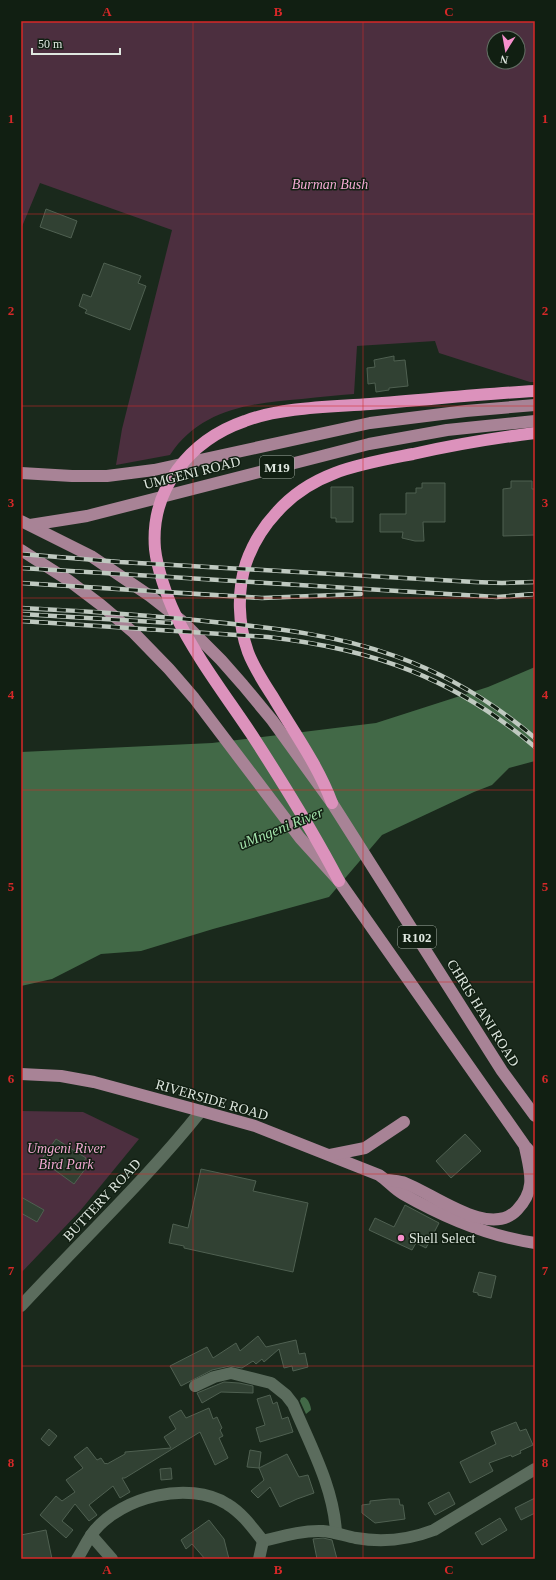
<svg xmlns="http://www.w3.org/2000/svg" width="556" height="1580" font-family="Georgia,serif">
<rect width="100%" height="100%" fill="#1a291c"/>
<g fill="#4c2f3f" fill-rule="evenodd">
<path d="M21,21H535V382H530L439,353L435,341L357,346L354,394C337,395 320,397 302,399C252,403 200,409 170,455L116,465L122,429L172,230L40,183L21,229ZM494,38H518V62H494Z"/>
<polygon points="21,1111 83,1112 139,1139 80,1211 21,1273"/>
</g>
<g fill="#426947">
<polygon points="535,667 535,761 509,768 492,785 474,792 382,835 329,897 213,929 141,951 101,954 52,979 21,986 21,752 212,743 376,723 488,687"/>
<path d="M304,1397C308,1398 311,1406 311,1410L306,1414L300,1401L301,1398Z"/>
</g>
<g fill="#314133" stroke="#4f6051">
<polygon points="46,209 77,221 71,238 40,227"/>
<polygon points="104,263 141,276 138,283 146,286 130,330 85,313 87,310 79,306 83,294 91,297"/>
<polygon points="394,356 394,361 405,360 408,386 389,388 389,390 376,392 375,383 368,384 367,368 375,367 374,360"/>
<polygon points="511,481 532,481 532,489 535,489 535,535 503,536 503,489 511,488"/>
<polygon points="422,483 445,483 445,522 423,522 424,541 415,541 402,538 403,532 380,532 380,514 406,514 406,493 416,493 416,488 422,488"/>
<polygon points="331,487 353,487 353,522 336,522 336,518 331,518"/>
<polygon points="465,1134 481,1151 451,1178 436,1161"/>
<polygon points="56,1139 86,1158 84,1161 88,1165 74,1184 41,1160"/>
<polygon points="201,1169 256,1181 253,1191 308,1203 293,1272 184,1248 184,1246 169,1243 173,1224 188,1228"/>
<polygon points="21,1197 44,1210 37,1222 21,1213"/>
<polygon points="405,1205 439,1223 426,1248 416,1243 412,1250 369,1230 375,1218 394,1227"/>
<polygon points="479,1272 496,1276 491,1298 478,1295 478,1293 473,1292"/>
<polygon points="258,1336 266,1347 296,1340 299,1354 305,1353 308,1367 293,1371 292,1366 284,1368 279,1349 264,1362 262,1359 256,1364 253,1361 242,1368 230,1366 212,1370 181,1386 170,1366 207,1347 213,1358 236,1343 240,1351"/>
<polygon points="224,1382 239,1383 253,1386 253,1393 221,1392 202,1403 197,1393"/>
<polygon points="270,1395 273,1404 277,1402 282,1419 288,1417 293,1432 260,1442 256,1428 265,1425 257,1399"/>
<polygon points="209,1408 213,1419 217,1417 222,1428 220,1430 223,1436 219,1438 228,1458 215,1465 200,1432 125,1478 122,1478 130,1492 120,1498 113,1486 89,1505 97,1515 89,1521 75,1504 62,1521 73,1530 66,1538 40,1515 56,1496 62,1501 75,1492 66,1480 83,1468 74,1457 87,1447 97,1460 101,1458 105,1464 106,1463 107,1464 125,1454 125,1452 171,1448 164,1437 176,1429 169,1417 181,1410 186,1418"/>
<polygon points="516,1422 520,1431 526,1429 533,1445 520,1451 521,1453 512,1457 511,1455 489,1463 493,1471 470,1483 460,1462 496,1444 491,1432"/>
<polygon points="49,1429 57,1436 49,1446 41,1439"/>
<polygon points="250,1450 261,1452 259,1468 287,1454 299,1477 308,1475 314,1493 297,1499 280,1507 270,1487 258,1498 251,1491 264,1480 259,1468 247,1467"/>
<polygon points="171,1468 172,1479 161,1480 160,1469"/>
<polygon points="449,1492 455,1504 435,1515 428,1503"/>
<polygon points="535,1498 535,1513 521,1520 515,1508"/>
<polygon points="389,1499 399,1499 400,1505 403,1505 405,1519 375,1523 362,1513 362,1505 370,1504 370,1501"/>
<polygon points="500,1518 507,1530 482,1545 475,1533"/>
<polygon points="209,1520 224,1539 229,1559 205,1559 192,1544 186,1549 181,1540"/>
<polygon points="46,1530 52,1559 21,1559 21,1535"/>
<polygon points="323,1538 332,1540 337,1559 317,1559 313,1539"/>
</g>
<g fill="none" stroke-linecap="round" stroke-linejoin="round">
<g stroke="#5b6c5d" stroke-width="12">
<path d="M21,1306C81,1241 146,1180 201,1111"/>
<path d="M195,1386L214,1377L231,1373L271,1383L286,1395L293,1404C310,1445 334,1488 336,1533"/>
<polyline points="91,1535 112,1559"/>
<path d="M263,1541C283,1536 303,1530 323,1531C335,1532 345,1536 356,1538C384,1543 408,1540 434,1530L535,1469"/>
<path d="M77,1559C83,1550 88,1538 95,1530C122,1497 189,1480 227,1504C242,1513 252,1527 263,1541"/>
<polyline points="259,1559 263,1541"/>
</g>
<g stroke="#a88396" stroke-width="12">
<polyline points="21,473 72,476 107,476 154,470 370,423 466,411 535,405"/>
<polyline points="21,521 91,556 150,596 182,621 221,660 243,685 272,720 332,803 502,1071 535,1116"/>
<polyline points="30,525 87,516 369,444 447,430 535,421"/>
<polyline points="21,550 68,580 101,605 134,633 169,669 194,698 300,838 339,881 525,1146 535,1157"/>
<path d="M21,1074L61,1076L94,1082L201,1111L255,1126L379,1175C388,1181 394,1189 403,1194C445,1218 487,1236 535,1243"/>
<polyline points="330,1155 365,1148 404,1122"/>
<path d="M388,1180C394,1181 400,1181 405,1183C434,1194 490,1239 517,1210C537,1189 530,1172 525,1147"/>
</g>
<g stroke="#dc92bc" stroke-width="12">
<path d="M332,803C318,765 293,731 273,697C264,683 254,668 248,652C238,624 237,591 246,563C253,543 262,528 277,512C313,471 362,464 413,454C453,445 494,438 535,433"/>
<path d="M339,881C313,831 283,783 252,735C226,696 196,657 175,614C167,597 157,568 155,549C150,489 190,440 245,421C282,407 331,407 370,404C425,400 480,394 535,391"/>
</g>
<g stroke="#bfc9c0" stroke-width="4.5">
<g id="rail">
<polyline points="21,554 120,562 475,582 502,583 535,582"/>
<polyline points="21,568 497,597 535,594"/>
<polyline points="21,583 262,598 361,594"/>
<path d="M21,608C85,611 150,615 214,622C275,628 337,635 395,656C446,674 494,703 535,738"/>
<polyline points="21,614 171,623"/>
<path d="M21,621L268,637C373,649 454,678 535,747"/>
</g>
</g>
<use href="#rail" stroke="#111f12" stroke-width="3" stroke-dasharray="9" stroke-linecap="butt"/>
</g>
<path fill="none" stroke="#d62828" stroke-width="1" stroke-opacity="0.55" d="M193,21V1559M363,21V1559M21,214H535M21,406H535M21,598H535M21,790H535M21,982H535M21,1174H535M21,1366H535"/>
<circle fill="#f790cd" stroke="#111f12" stroke-width="1.5" cx="401" cy="1238" r="4"/>
<g text-anchor="middle" dominant-baseline="central" stroke-width="3" stroke-linejoin="round" paint-order="stroke">
<g fill="#111f12" stroke="#a1aca2" stroke-width="1">
<rect x="260" y="456" width="34" height="22" rx="3"/>
<rect x="398" y="926" width="38" height="22" rx="3"/>
</g>
<g font-size="13" font-weight="bold" fill="#dfe8e0">
<text x="277" y="467">M19</text>
<text x="417" y="937">R102</text>
</g>
<g font-size="14" font-style="italic" fill="#f3a9d3" stroke="#111f12">
<text x="330" y="184">Burman Bush</text>
<text x="66" y="1148">Umgeni River<tspan x="66" dy="16">Bird Park</tspan></text>
</g>
<g font-size="14" fill="#dfe8e0" stroke="#111f12">
<text transform="translate(192 473) rotate(-14)">UMGENI ROAD</text>
<text transform="translate(483 1013) rotate(58)">CHRIS HANI ROAD</text>
<text transform="translate(212 1100) rotate(16)">RIVERSIDE ROAD</text>
<text transform="translate(102 1200) rotate(-47)">BUTTERY ROAD</text>
</g>
<g font-size="14" fill="#dfe8e0" stroke="#111f12" text-anchor="start">
<text x="409" y="1238">Shell Select</text>
</g>
<g font-size="15" font-style="italic" fill="#a2e2aa" stroke="#111f12">
<text transform="translate(281 828) rotate(-22)">uMngeni River</text>
</g>
</g>
<rect width="556" height="1580" fill="none" stroke="#111f12" stroke-width="44"/>
<g transform="translate(506 50) rotate(191)"><circle r="19" fill="#111f12" stroke="#636f64"/>
<path d="M0-3L7 15L0 10L-7 15Z" fill="#f790cd"/>
<text y="-6" font-size="11" font-weight="bold" text-anchor="middle" fill="#dfe8e0">N</text>
</g>
<path d="M32 48v6h88v-6" fill="none" stroke="#dfe8e0" stroke-width="2"/>
<text x="38" y="48" font-size="12" fill="#dfe8e0" stroke="#111f12" stroke-width="3" paint-order="stroke">50 m</text>
<rect x="22" y="22" width="512" height="1536" fill="none" stroke="#d62828" stroke-width="1.5"/>
<g font-size="13" text-anchor="middle" font-weight="bold" fill="#d62828">
<text x="107" y="16">A</text>
<text x="278" y="16">B</text>
<text x="449" y="16">C</text>
<text x="11" y="123">1</text>
<text x="545" y="123">1</text>
<text x="11" y="315">2</text>
<text x="545" y="315">2</text>
<text x="11" y="507">3</text>
<text x="545" y="507">3</text>
<text x="11" y="699">4</text>
<text x="545" y="699">4</text>
<text x="11" y="891">5</text>
<text x="545" y="891">5</text>
<text x="11" y="1083">6</text>
<text x="545" y="1083">6</text>
<text x="11" y="1275">7</text>
<text x="545" y="1275">7</text>
<text x="11" y="1467">8</text>
<text x="545" y="1467">8</text>
<text x="107" y="1574">A</text>
<text x="278" y="1574">B</text>
<text x="449" y="1574">C</text>
</g>
</svg>
